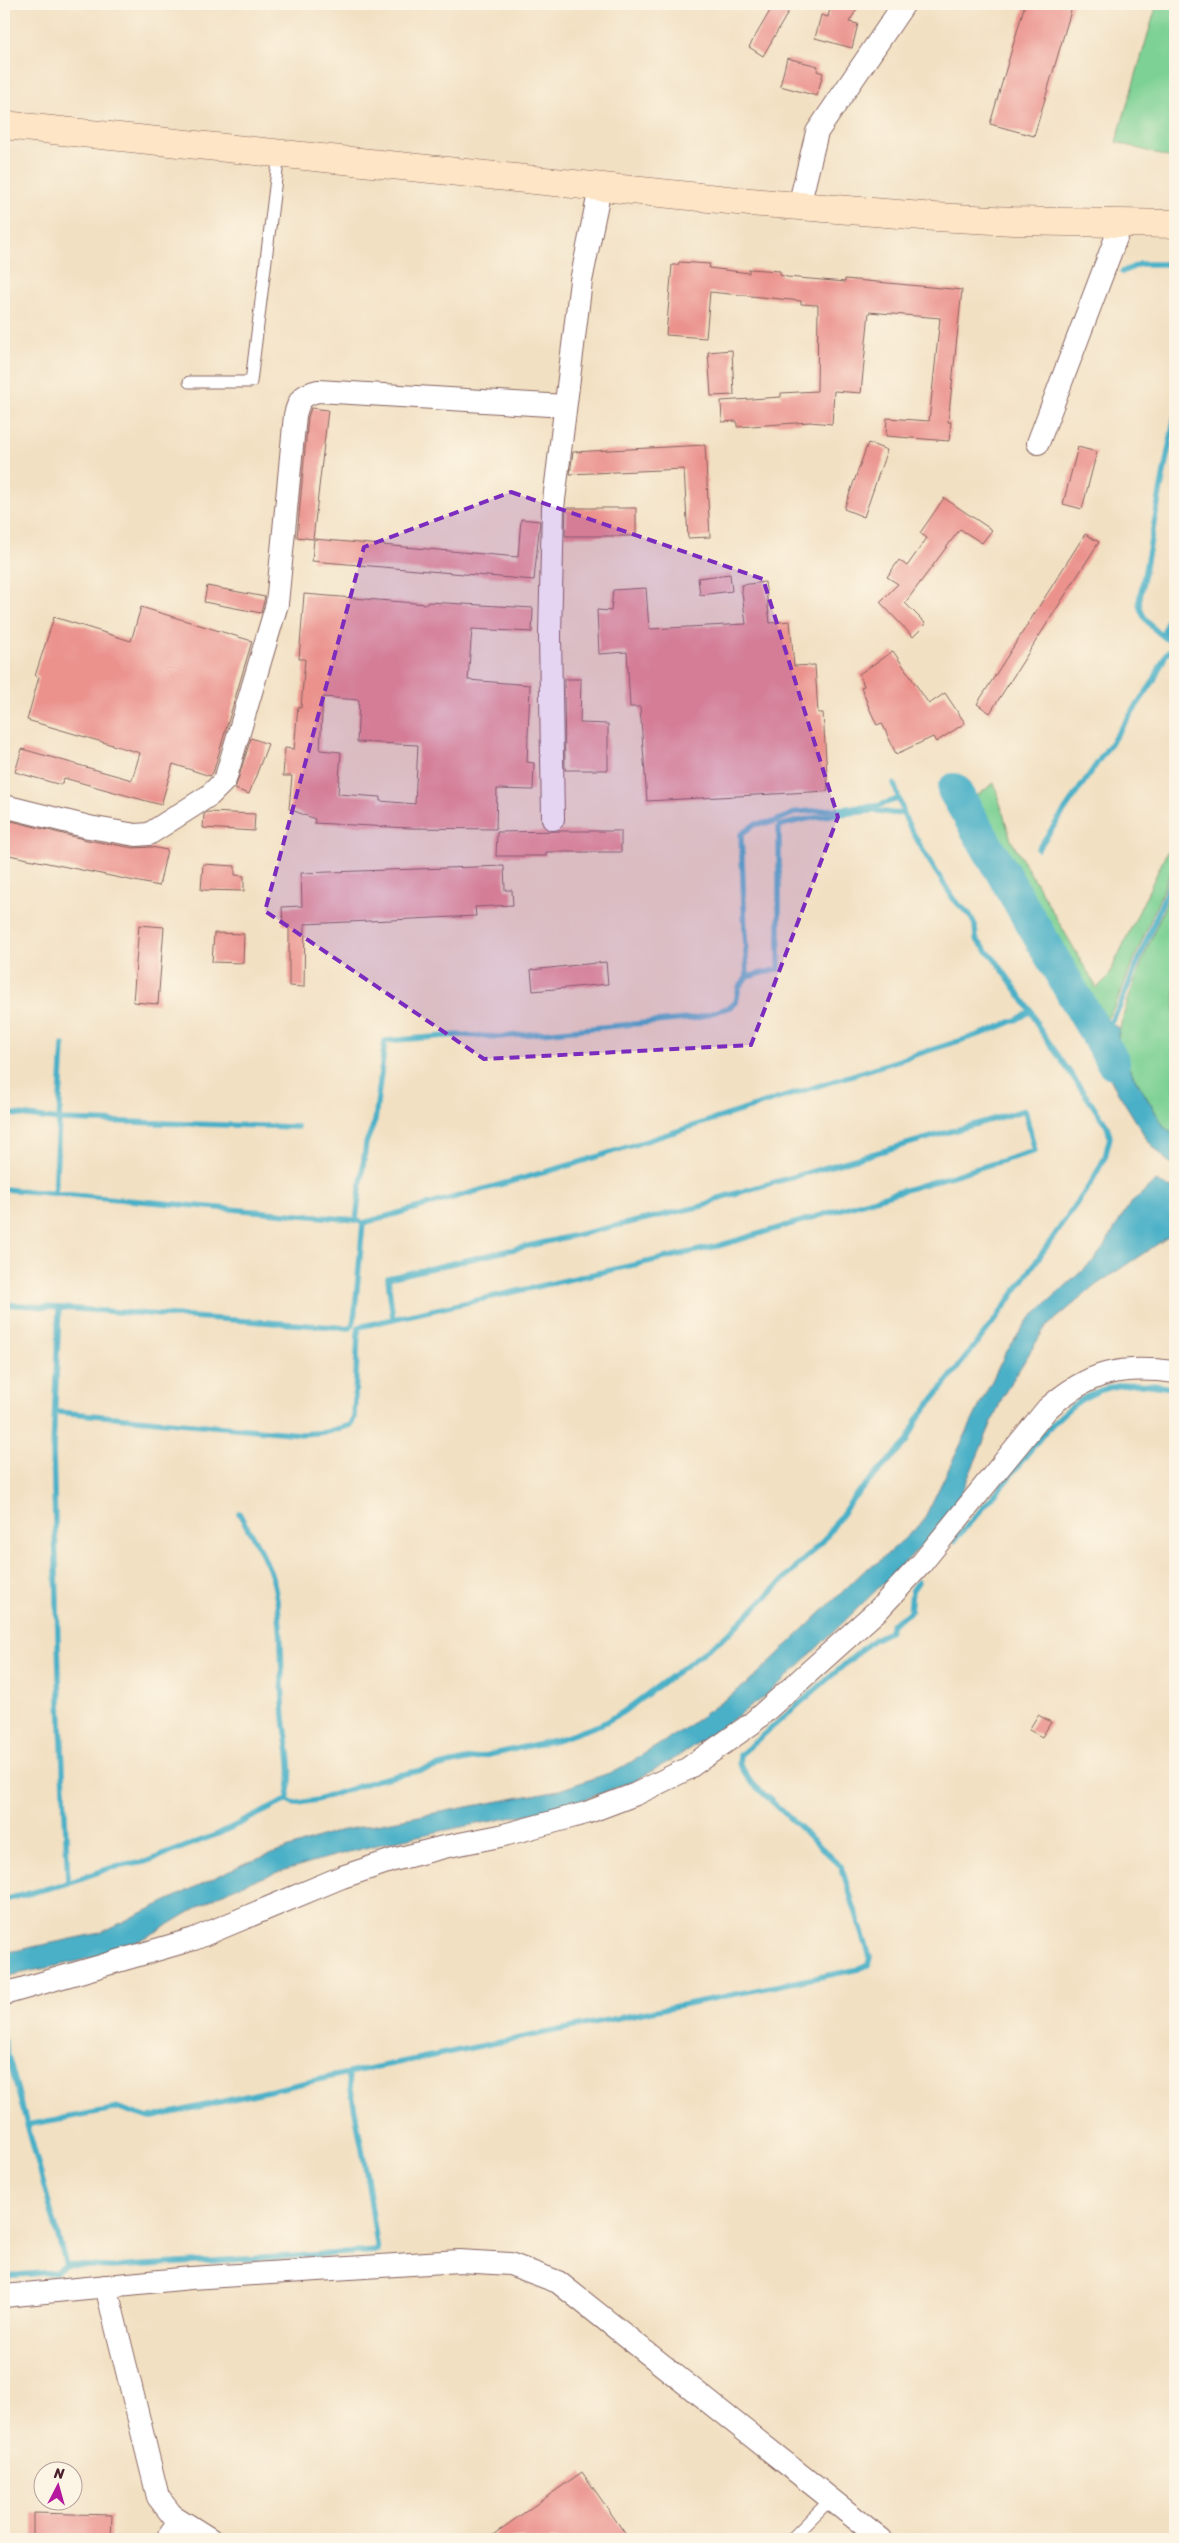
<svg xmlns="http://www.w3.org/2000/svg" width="1179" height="2543" font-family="Sriracha,sans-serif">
<rect width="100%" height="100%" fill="#fcf5e5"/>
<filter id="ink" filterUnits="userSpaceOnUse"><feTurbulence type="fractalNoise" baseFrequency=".02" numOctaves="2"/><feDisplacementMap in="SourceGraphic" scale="10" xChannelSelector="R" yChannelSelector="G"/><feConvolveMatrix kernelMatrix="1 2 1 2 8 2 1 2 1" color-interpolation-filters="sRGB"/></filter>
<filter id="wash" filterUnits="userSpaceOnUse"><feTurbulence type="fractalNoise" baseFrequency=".0096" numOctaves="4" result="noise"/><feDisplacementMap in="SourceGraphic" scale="20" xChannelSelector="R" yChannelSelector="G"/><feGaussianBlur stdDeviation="1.12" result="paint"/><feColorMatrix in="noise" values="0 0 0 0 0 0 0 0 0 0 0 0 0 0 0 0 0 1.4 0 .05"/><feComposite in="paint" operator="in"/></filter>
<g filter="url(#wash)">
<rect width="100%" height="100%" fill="#f2e0c2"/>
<g fill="#7dd194" stroke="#647860">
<polygon points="1157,4 1175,4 1175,159 1116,142"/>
<polygon points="994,783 1011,840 1097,988 1108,977 1175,835 1175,861 1115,1006 1106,1020 1099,1022 1088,1013 967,803"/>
<path d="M1175,882V1134L1165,1128L1118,1050C1112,1026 1163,911 1175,882Z"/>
</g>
<g fill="#48b0c7" stroke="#496879">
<polygon points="1094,1019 1099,1022 1106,1020 1120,1029 1116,1041 1118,1050 1165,1128 1175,1134 1175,1169 1148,1141 1113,1084 1088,1034 1086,1025"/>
<path d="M1156,1181L1171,1188L1175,1184V1229L1171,1235L1096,1285L1045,1328L1004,1394L959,1499L934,1534L788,1676L759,1701L680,1755L636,1780L563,1808C454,1828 351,1846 246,1883C206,1898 172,1926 132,1944C93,1961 46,1967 4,1977V1953L100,1933L243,1864L338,1831L559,1790L618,1770L681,1731L749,1682L866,1569L876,1564L922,1523L1005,1354L1028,1320L1094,1260L1103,1248L1129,1205Z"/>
</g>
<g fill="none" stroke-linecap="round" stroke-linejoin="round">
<g stroke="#48b0c7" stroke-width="5.5">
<polyline points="1122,272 1140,264 1175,264"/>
<path d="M1175,415L1139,602C1141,622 1160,634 1175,645"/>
<polyline points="1170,638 1164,631 1175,597"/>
<polyline points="1038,849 1153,682 1166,654 1175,647"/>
<polyline points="747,977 741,834 755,824 773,822 797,812 877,806 898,799"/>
<polyline points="1107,1028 1119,1008 1175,871"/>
<polyline points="4,1113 59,1120 297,1127"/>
<polyline points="4,1189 356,1220 363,1223 577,1163 987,1032 1018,1019 1031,1011"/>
<polyline points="55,1194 63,1045"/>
<path d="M356,1220L366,1143L375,1121L385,1041L459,1035L499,1037L697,1018L730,1007L736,1002L739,987L747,977L779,969V826C812,816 838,814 872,811C883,810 892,815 903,813"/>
<polyline points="4,1304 350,1328 353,1324 355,1311 363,1223"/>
<polyline points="59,1308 53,1449 59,1677 68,1883"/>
<polyline points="58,1412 302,1434 326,1432 351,1425 354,1417 358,1333 359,1327 393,1319 718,1246 1035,1151 1025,1110 716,1199 707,1205 388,1278 393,1319"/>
<path d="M954,1541C973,1519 993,1497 1011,1475C1058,1414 1089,1369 1175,1389"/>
<polyline points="287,1800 293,1804 317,1800 377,1780 560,1739 602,1724 623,1712 727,1635 824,1540 854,1497 907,1442 917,1420 998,1316 1091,1183 1105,1157 1110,1137 1107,1126 1039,1028 1031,1011 997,962 976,939 975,925 970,915 954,900 925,854 906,820 894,784"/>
<path d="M4,1900L68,1883L110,1868L145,1862L218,1834L287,1800C295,1770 287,1746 284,1717C280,1673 284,1627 274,1584C268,1559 251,1535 239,1513"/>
<polyline points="4,2041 66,2265"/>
<polyline points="348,2073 859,1969 868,1965 870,1957 841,1866 750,1781 739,1763 740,1755 873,1640 889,1632 892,1624 910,1612 912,1591 918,1582"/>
<polyline points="4,2276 56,2272 66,2265 112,2267 378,2251 366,2171 348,2073 149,2118 119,2108 26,2125"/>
</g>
<polyline stroke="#48b0c7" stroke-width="34" points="954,790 1113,1062"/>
</g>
<g id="blocks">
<g fill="#eb928d" fill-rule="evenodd">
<polygon points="774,4 793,4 763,56 749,47"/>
<polygon points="831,4 860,4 849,22 858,24 852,48 815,38 821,15 828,17"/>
<polygon points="1025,4 1073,4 1034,136 990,124"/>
<polygon points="787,58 818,66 817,71 823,73 817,96 780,86"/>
<polygon points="679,262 710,264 709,268 749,273 749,269 780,271 780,275 787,277 845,282 845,279 962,290 948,422 951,422 949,441 886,436 887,418 929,421 940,318 869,312 861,393 834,391 832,424 810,422 737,427 737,421 722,422 721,401 781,397 781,393 817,391 818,305 801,304 801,301 710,292 706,338 666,335 672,265 678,265"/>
<polygon points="732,350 734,395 711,396 708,352"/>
<polygon points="311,408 328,410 313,539 297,537 308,417"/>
<polygon points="868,443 887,450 864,517 844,509"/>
<polygon points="705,445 710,537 688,538 684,469 570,474 573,452"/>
<polygon points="1078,447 1097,452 1082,509 1063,504"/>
<polygon points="944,498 992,530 982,543 960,529 905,603 926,624 913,637 880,602 898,584 887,577 899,560 907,566 927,538 920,533"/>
<polygon points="566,508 636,508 636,536 565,536"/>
<polygon points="521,519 540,521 534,580 312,561 314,539 518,557"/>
<polygon points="1085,534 1099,542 990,713 977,704"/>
<polygon points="730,574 732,591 700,595 698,578"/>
<polygon points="765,582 770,623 790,621 794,666 815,665 818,713 823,713 828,791 647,801 640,707 630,707 627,652 599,654 597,610 611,611 613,590 646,588 649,629 746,624 741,585"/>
<polygon points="207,586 265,597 261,613 204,602"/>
<path d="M304,594L427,604L428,602L533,608L532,632L472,629L468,680L530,685L527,762L534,763L533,790L497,789L496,829L409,828L314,823L315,819L289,809L292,776H283L285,748L294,749L298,707L301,708L305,659H299ZM323,697L359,700L357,742L418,745L415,804L380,801V797L338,794L341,752L320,750Z"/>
<polygon points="141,607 252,641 213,773 210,776 173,764 161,805 64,778 61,785 15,772 22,749 132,780 140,753 27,720 39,677 35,676 54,617 131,641"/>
<polygon points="893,651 929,704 945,693 965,723 936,742 933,737 896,754 882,723 877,725 870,710 861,687 864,686 859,674"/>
<polygon points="564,679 581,679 580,723 608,724 608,770 565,770"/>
<polygon points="251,738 268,744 249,794 235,789"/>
<polygon points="208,812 255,814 254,831 203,828 204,814"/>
<polygon points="4,819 87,840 134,848 151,847 167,850 159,886 4,854"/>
<polygon points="563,831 621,831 621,852 546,852 546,856 496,856 497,832"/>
<polygon points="203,864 235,866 235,875 244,876 244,891 201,890"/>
<polygon points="504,866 505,890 512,890 513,905 475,907 476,916 305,924 304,987 289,986 289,925 283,925 282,907 302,906 301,873"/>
<polygon points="139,925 164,927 158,1004 133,1002"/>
<polygon points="214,933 244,934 243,963 212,962"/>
<polygon points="606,962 608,984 533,991 531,970"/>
<polygon points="1038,1715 1051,1722 1042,1737 1029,1730"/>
<polygon points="582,2472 629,2539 487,2539"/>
<polygon points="33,2513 112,2515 111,2539 48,2537 48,2539 33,2539"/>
</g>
</g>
</g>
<g filter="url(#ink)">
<use href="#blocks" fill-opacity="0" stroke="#856360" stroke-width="1"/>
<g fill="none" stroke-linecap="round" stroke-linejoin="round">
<g stroke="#856360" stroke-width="13">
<g id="service">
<polyline points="189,382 251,382 279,154"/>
<polyline points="791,2539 831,2499"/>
</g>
</g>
<g stroke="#856360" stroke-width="24">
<g id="minor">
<polyline points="799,206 817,132 904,4"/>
<polyline points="1038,443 1122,222"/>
<path d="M4,806L89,827L136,835L149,834L210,795L225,780L277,604L295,415C299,399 302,395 318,391L565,406"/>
<polyline points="553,819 550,635 553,508 581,281 600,188"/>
<path d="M4,1994L194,1939L342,1877L393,1860L444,1847L500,1836L586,1813L636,1794L687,1769L751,1724L879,1609L921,1564L1047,1409C1089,1371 1121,1365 1175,1372"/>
<polyline points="106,2286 158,2497 172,2515 210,2539"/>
<polyline points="4,2296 191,2278 459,2261 510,2264 558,2282 881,2539"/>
<polyline points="167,2539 180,2521"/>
</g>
</g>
<g stroke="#856360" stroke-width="29">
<polyline id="secondary" points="4,125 738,201 935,217 1013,221 1175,224"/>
</g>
<use href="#service" stroke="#fff" stroke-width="11"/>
<use href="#minor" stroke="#fff" stroke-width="22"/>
<use href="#secondary" stroke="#fde5c5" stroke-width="28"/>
</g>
</g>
<path fill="#7b2cbf" fill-opacity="0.2" stroke="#7b2cbf" stroke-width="4" stroke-dasharray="10 6" stroke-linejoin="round" d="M511,492L763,579L838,817L751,1045L484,1059L265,911L364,547Z"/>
<rect width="1179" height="2543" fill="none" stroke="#fcf5e5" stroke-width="20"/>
<g transform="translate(58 2486) rotate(6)"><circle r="24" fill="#fcf5e5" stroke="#b59f9b"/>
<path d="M0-4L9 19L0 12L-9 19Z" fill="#b5179e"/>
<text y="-8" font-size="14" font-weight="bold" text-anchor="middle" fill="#4a1f2b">N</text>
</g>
</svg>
